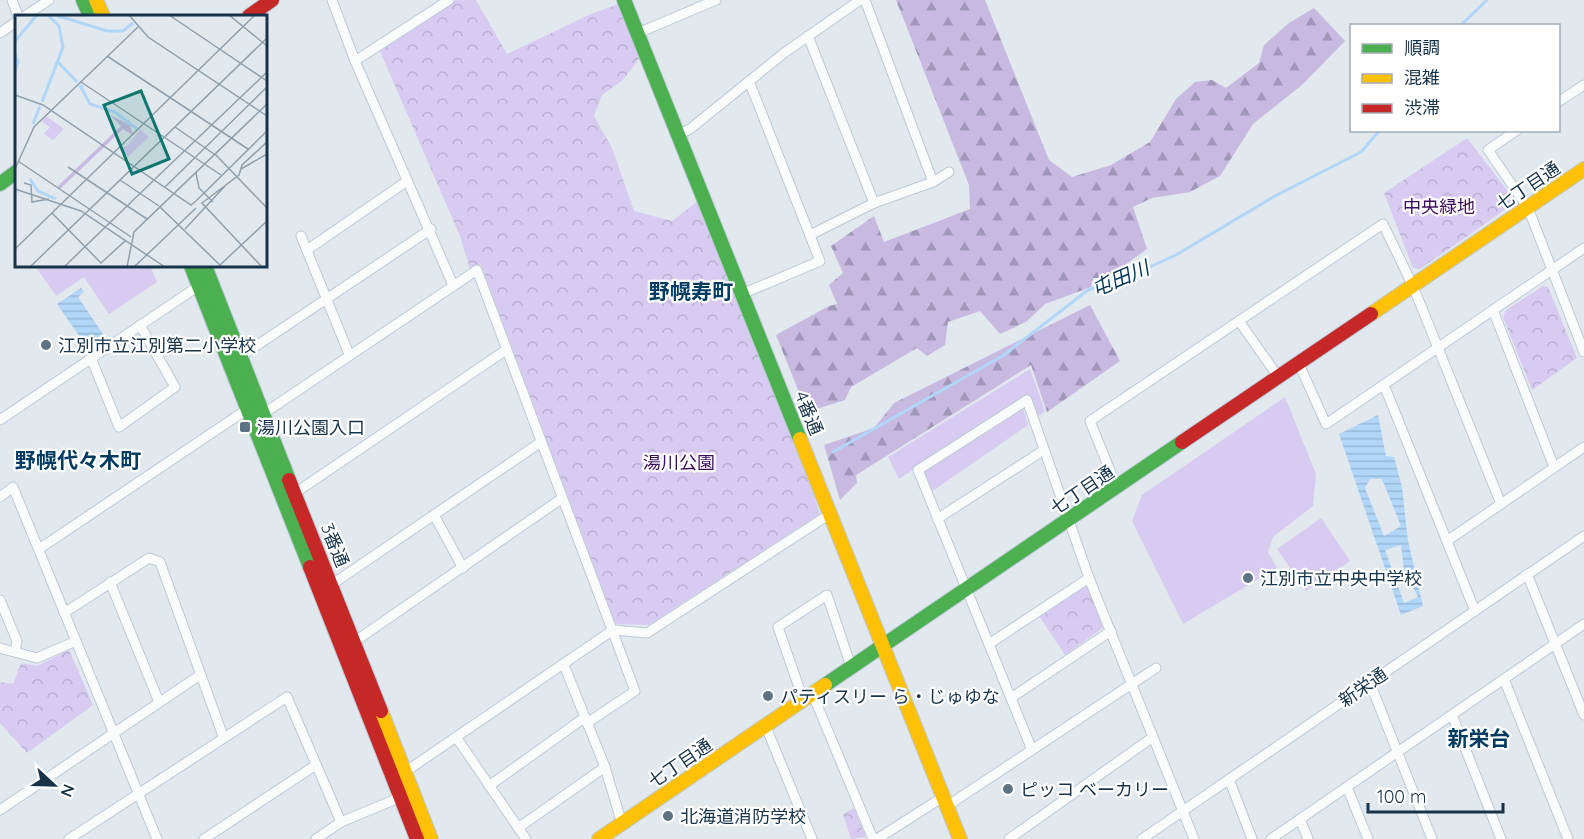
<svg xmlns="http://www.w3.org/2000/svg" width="1584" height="839" font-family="Quicksand,'Noto Sans JP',sans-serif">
<defs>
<pattern id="forest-firs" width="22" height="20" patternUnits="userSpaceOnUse" patternTransform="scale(1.5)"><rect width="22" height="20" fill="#c8b9e1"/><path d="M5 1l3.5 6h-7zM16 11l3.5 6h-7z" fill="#a197b8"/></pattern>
<pattern id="park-crowns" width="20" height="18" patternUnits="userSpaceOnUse" patternTransform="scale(1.5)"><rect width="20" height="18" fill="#d8cbf1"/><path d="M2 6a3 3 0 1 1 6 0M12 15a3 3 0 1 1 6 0" fill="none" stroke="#b9afd0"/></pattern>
<pattern id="water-rules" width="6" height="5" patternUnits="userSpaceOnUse" patternTransform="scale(1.5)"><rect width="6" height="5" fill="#b1d6f8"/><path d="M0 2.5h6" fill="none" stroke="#98b8d6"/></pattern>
</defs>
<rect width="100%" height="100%" fill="#e1e8ee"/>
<g fill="#d8cbf1">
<polygon points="35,266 150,266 157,282 109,314 84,277 56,296"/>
<polygon points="1030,369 1045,411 1036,418 1026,396 899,479 888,457"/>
<polygon points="1285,397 1316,474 1313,506 1273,537 1268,552 1277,568 1183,624 1132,521 1142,495"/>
<polygon points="1023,408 1028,425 931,492 923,471"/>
<polygon points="1321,518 1350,561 1306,591 1277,549"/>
</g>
<g fill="url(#forest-firs)">
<polygon points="896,0 985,0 1049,160 1072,177 1111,165 1150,142 1176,99 1195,82 1212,80 1226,88 1259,63 1264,45 1289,23 1314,8 1345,41 1303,84 1253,124 1220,176 1190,192 1152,198 1133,207 1147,249 1107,278 1093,278 1091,287 1045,304 1026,322 1000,334 980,311 948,322 945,345 927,356 917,348 851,387 845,400 807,412 776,335 829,306 837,304 829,285 843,273 831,246 874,216 884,242 970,209 969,185"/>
<polygon points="1090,305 1120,361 1047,412 1031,365 856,475 857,483 840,500 824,445 874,428 894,403"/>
</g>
<g fill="url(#park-crowns)">
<polygon points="456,0 476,0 507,54 591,14 624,2 643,53 623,80 602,95 594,116 612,148 634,211 672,221 698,201 788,418 820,514 649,625 613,624 481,265 470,269 460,236 380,51"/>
<polygon points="1467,138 1516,202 1420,269 1413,268 1384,193"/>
<polygon points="1543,286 1548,287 1577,358 1532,390 1503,317 1506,310"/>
<polygon points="1084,586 1088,588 1103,628 1065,655 1039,616"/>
<polygon points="69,650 93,705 27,753 0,723 0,682 13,684 21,663 37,666"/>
<polygon points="854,808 866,837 851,839 843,814"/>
</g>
<g fill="url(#water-rules)" fill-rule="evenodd">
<polygon points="81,288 84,292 78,297 103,334 86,346 57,304"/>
<path d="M1378,415L1386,456L1394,457L1402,487L1408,541L1423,606L1401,615L1339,434ZM1370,479H1382L1401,526L1384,536L1365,488ZM1401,545L1404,570L1418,597L1404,603L1385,550Z"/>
</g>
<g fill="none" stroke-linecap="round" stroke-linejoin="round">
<g stroke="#b1d6f8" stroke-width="3">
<polyline points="1460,26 1487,0"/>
<polyline points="833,452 1004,355 1088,290 1132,275 1176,255 1275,196 1361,152 1380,130"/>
</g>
<g stroke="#bbc9d6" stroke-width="11">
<g id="street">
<polyline points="12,0 18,16"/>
<polyline points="332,0 355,61 453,285"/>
<polyline points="865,0 933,182"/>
<polyline points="25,16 49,0"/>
<polyline points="0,33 16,22"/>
<polyline points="638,33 716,0"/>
<polyline points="808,36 874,203"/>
<polyline points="355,61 449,0"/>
<polyline points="1558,102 1584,85"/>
<polyline points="1517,130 1488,150 1528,208 1584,352"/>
<polyline points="678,135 690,129 784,53 860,0"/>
<polyline points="810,235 874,203 933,182 949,172"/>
<polyline points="301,236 349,354"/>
<polyline points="307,250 407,181"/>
<polyline points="742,294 820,261 749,81"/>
<polyline points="1493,310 1554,467"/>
<polyline points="1239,321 1279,378"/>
<polyline points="91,358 119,427 175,387 140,325"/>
<polyline points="238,358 431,229"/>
<polyline points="1299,364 1326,424 1584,248"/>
<polyline points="1384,385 1475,611"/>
<polyline points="260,416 477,270 635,691 587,723"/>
<polyline points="0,420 203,283"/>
<polyline points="1117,488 1090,421 1383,224 1413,286 1501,504"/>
<polyline points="295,493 506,350"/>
<polyline points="0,497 13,487 157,839"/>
<polyline points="434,515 463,568"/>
<polyline points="937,519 1044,450"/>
<polyline points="1447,541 1584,447"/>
<polyline points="39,549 252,406"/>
<polyline points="1527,574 1584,715"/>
<polyline points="110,582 159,702"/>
<polyline points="331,585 541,442"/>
<polyline points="0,600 17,641 15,652"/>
<polyline points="64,613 149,558 160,562 223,736"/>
<polyline points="351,644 561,499"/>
<polyline points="989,644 1089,578"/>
<polyline points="0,648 37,658 76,641"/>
<polyline points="564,665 605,767 622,824"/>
<polyline points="1504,679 1568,839"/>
<polyline points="1370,683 1432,839"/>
<polyline points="813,695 873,839"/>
<polyline points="1011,698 1111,631"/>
<polyline points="804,702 778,627 827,595 852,669"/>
<polyline points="1452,715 1501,839"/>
<polyline points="766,727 812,839"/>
<polyline points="456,737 526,839"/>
<polyline points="1032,750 918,470 1027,400 1089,578 1194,839"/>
<polyline points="402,774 613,630 647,633 830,514"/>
<polyline points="1229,779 1252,839"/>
<polyline points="489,786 584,718"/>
<polyline points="1347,787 1368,839"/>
<polyline points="947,806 1156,668"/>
<polyline points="0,810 200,675"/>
<polyline points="1300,819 1308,839"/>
<polyline points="518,828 605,767"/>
<polyline points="69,839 287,697 341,822"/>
<polyline points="204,839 316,765"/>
<polyline points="316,839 341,822 401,797"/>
<polyline points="877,839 943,797"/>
<polyline points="1009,839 1153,737"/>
<polyline points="1142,839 1584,536"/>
<polyline points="1271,839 1584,624"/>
</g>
</g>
<g stroke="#bbc9d6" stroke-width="16">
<g id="fast">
<polyline points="83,0 90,16"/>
<polyline points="624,0 800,439"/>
<polyline points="0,184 16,172"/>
<polyline points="191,266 310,567"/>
<polyline points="205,266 289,480"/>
<polyline points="825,685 1182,442"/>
</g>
</g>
<g stroke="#bbc9d6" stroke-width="16">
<g id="slow">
<polyline points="96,0 103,16"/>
<polyline points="1371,314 1584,169"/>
<polyline points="800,439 960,839"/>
<polyline points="381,711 431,839"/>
<polyline points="599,839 825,685"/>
</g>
</g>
<g stroke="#bbc9d6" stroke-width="16">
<g id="jam">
<polyline points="249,16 272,0"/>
<polyline points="1182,442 1371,314"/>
<polyline points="289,480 381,711"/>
<polyline points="310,567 417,839"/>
</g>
</g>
<use href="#street" stroke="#fafcfc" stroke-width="9"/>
<use href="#fast" stroke="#4caf50" stroke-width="14"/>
<use href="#slow" stroke="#ffc107" stroke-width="14"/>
<use href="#jam" stroke="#c62828" stroke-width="14"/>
</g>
<g fill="#5d7283" stroke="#fff" stroke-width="2">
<circle cx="46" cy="345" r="6"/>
<rect x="239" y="421" width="12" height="12" rx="3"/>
<circle cx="1248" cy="578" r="6"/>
<circle cx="768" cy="696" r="6"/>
<circle cx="1008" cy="789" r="6"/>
<circle cx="668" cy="816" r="6"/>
</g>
<g text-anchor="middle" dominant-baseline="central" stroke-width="4.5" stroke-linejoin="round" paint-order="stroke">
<g font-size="18" fill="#16334a" stroke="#fff">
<text transform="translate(1528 186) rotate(-34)">七丁目通</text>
<text transform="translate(809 413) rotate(68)">4番通</text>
<text transform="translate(1082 490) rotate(-34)">七丁目通</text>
<text transform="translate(335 545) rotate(68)">3番通</text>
<text transform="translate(1363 687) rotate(-35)">新栄通</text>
<text transform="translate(680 763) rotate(-34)">七丁目通</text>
</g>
<g font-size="18" fill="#3d0e5f" stroke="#fff">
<text x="1439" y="206">中央緑地</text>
<text x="679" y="462">湯川公園</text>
</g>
<g font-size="18" fill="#16334a" stroke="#fff" text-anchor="start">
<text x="58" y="345">江別市立江別第二小学校</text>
<text x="257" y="427">湯川公園入口</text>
<text x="1260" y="578">江別市立中央中学校</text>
<text x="780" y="696">パティスリー ら・じゅゆな</text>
<text x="1020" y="789">ピッコ ベーカリー</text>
<text x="680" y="816">北海道消防学校</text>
</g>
<g font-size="20" font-style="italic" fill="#05385b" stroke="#fff">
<text transform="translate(1120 278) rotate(-23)">屯田川</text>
</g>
<g font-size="21" font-weight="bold" fill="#003b61" stroke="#fff">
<text x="691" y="291">野幌寿町</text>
<text x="78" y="460">野幌代々木町</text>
<text x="1479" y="738">新栄台</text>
</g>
</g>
<g transform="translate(15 15)">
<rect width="252" height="252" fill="#e1e8ee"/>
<path d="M31,101L49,114L38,125L29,119L35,112L26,106Z" fill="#d8cbf1"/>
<path d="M95,100L113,109V104L122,116L115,110L118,120L108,114L45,174L42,172L106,111Z" fill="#c8b9e1"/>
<path d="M125,114L134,122L113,142L106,132L112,131Z" fill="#d8cbf1"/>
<path fill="none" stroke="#b1d6f8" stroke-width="3" d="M40,0L92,16H108L118,8M0,26L22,0M0,39L3,47L0,56M43,47L62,67M65,70L75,89L100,97L122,114M27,87L48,32L44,11L33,0M18,109L25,91M15,164L23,176L41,184"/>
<path fill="none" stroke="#90a0ac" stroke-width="1.5" d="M114,0L133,22L252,101M154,0L252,66M214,0L252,31M92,41L233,134M66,67L206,160M0,80L28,90L176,190L181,186M160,112L199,139M200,139L252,193M3,146L116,222M53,152L132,204M0,154L19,112L123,12M226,154L252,139M181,158L184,173L198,187M105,165L144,191M139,165L252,57M9,168L16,170L17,187L34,184M150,172L252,72M0,174L66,196L150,252M181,186L252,116M145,192L207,252M37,198L86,248L110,226M170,214L210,171M0,234L240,0M205,250L252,206M15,252L252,23M49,252L139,165M112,252L119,217L252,89M119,252L181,193M247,252L187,188L224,160L227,150L252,127"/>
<path fill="#0f766e" fill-opacity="0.15" stroke="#0f766e" stroke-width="3" d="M126,76L154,144L117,159L89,90Z"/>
<rect width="252" height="252" fill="none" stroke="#16334a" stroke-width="3"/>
</g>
<rect x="1350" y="24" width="210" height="108" fill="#ffffff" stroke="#a2adb7" stroke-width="1.5"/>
<rect x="1362" y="44" width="30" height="9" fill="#4caf50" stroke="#a2adb7" stroke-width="1.5"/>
<text x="1404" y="54" font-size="18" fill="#16334a">順調</text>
<rect x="1362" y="74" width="30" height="9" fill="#ffc107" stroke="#a2adb7" stroke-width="1.5"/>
<text x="1404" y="84" font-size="18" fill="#16334a">混雑</text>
<rect x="1362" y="104" width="30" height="9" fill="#c62828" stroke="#a2adb7" stroke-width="1.5"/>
<text x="1404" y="114" font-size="18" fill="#16334a">渋滞</text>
<g transform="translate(54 785) rotate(112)" stroke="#ffffff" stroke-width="4.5" paint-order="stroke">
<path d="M0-4.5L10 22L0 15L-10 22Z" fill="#16334a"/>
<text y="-9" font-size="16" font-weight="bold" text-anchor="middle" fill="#16334a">N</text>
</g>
<path d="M1368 803v9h135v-9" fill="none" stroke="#16334a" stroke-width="3"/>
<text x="1377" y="803" font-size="18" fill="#16334a" stroke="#ffffff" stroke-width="4.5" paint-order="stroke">100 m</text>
</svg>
